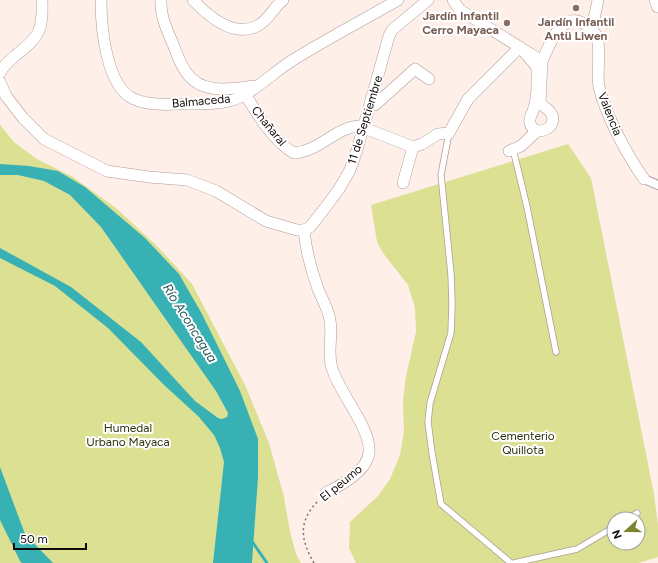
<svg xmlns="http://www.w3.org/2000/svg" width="658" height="563" font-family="Figtree,sans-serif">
<rect width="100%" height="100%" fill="#feefe9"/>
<g fill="#dce092" fill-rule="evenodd">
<polygon points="0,125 15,143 37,159 73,177 116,208 158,247 192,284 245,385 269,443 284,497 290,532 296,554 301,563 0,563"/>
<path d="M568,144L591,178L654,494L658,526V557L639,563H356L349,548L350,522L378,496L390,479L400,455L404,432L403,401L406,376L416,332L415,308L408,285L383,253L377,242L371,205ZM614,519H638V543H614Z"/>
</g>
<g fill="#38b1b4">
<polygon points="0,164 29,166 58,171 85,187 145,238 179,274 202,314 240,391 258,439 258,477 252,563 213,563 224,462 220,448 214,435 199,417 163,384 108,328 55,286 0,258 0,248 71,287 141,342 195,401 218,418 222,419 227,417 228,413 216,391 101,227 70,195 44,181 18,175 0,175"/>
<polygon points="0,467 25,534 53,563 22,563 20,561 0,520"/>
</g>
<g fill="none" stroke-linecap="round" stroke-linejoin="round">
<polyline stroke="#38b1b4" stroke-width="3" points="251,540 267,563"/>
<g stroke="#ae9c96" stroke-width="7">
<g id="service">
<polyline points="449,133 441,175 451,274 452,304 451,333 430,403 428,422 432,453 441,504 511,563"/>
<polyline points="513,149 527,207 556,352"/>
<polyline points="628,519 637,513"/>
<polyline points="514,563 577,549 614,527"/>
</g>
</g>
<g stroke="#ae9c96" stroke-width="10">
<polyline id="pedestrian" points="644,179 658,185"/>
</g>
<g stroke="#ae9c96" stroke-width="12">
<g id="minor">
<path d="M101,0C101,27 106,87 134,99C147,105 163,105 178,104C195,104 214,105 229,101C251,96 273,72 293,60C327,39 363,20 398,0"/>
<path d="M161,0C160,16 167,30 173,44C177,54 180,64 186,72C201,95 231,89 254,86"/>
<path d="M193,0C208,16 233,38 257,26C268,21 273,8 283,0"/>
<path d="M453,0L460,10L542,61L540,103C543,107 548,108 551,113C560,128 534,139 530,123C529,118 531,115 533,111C538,97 537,82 537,67L520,47"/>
<polyline points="592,29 598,0"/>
<path d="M542,61C549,47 560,11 583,23C588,27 593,29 596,35C602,50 596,71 599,87C606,116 627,155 644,179"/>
<path d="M0,73C3,66 10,60 16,55C40,36 43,31 42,0"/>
<polyline points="0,82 6,96 23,118 44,139 107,171 149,177 187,180 216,191 266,221 297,230 304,230"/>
<path d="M245,94C257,114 274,142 294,153C320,151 336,127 359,126L413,147L422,144L438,134L449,133L468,99L520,47"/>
<polyline points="370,105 375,105 415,69 429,79"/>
<polyline points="509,151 521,146 537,131"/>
<polyline points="403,183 413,147"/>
<path d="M326,493C340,486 367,471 369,453C372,429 339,393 332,368C327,352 333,336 330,320C328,309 322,299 318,289C311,270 306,250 304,230L310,227L325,208L339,189L350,170L357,150L389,36L392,30L428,0"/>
</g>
</g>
<g stroke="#ae9c96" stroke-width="14">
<polyline id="tertiary" points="656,0 658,6"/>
</g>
<path stroke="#7c726e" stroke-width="1.5" stroke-dasharray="2 3" stroke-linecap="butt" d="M314,563C300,539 298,521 319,500"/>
<use href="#service" stroke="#fff" stroke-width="5.5"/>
<use href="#pedestrian" stroke="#fff" stroke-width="8"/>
<use href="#minor" stroke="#fff" stroke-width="11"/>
<use href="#tertiary" stroke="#fff" stroke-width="13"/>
</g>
<g fill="#8d6e63" stroke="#fff" stroke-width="1.5">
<circle cx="576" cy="8" r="4"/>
<circle cx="507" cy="23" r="4"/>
</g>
<g text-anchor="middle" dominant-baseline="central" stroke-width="4" stroke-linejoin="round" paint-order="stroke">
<g font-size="12" font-weight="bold" fill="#785e54" stroke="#fff" text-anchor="end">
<text x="499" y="16">Jardín Infantil<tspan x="499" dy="14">Cerro Mayaca</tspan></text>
<text x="576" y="22" text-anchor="middle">Jardín Infantil<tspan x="576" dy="14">Antü Liwen</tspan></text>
</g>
<g font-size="12" fill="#110b09" stroke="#fff">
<text transform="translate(201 101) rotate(-5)">Balmaceda</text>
<text transform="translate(610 114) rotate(68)">Valencia</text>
<text transform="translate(365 120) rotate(-73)">11 de Septiembre</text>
<text transform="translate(269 126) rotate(51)">Chañaral</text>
<text transform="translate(341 483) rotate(-39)">El peumo</text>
</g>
<g font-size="12" fill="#2f300c" stroke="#fff">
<text x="128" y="428">Humedal<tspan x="128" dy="14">Urbano Mayaca</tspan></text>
<text x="523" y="436">Cementerio<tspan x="523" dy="14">Quillota</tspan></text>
</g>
<g font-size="13" font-style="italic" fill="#265859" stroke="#fff">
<text transform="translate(190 323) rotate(58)">Río Aconcagua</text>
</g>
</g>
<g transform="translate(626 531) rotate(249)"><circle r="19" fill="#ffffff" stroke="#a09d9d"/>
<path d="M0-3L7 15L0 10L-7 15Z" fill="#7d842f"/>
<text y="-6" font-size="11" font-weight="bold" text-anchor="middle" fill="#110b09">N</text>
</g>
<path d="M14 543v6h72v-6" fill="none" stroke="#110b09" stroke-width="2"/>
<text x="20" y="543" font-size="12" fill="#110b09" stroke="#ffffff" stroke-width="3" paint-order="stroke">50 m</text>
</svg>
